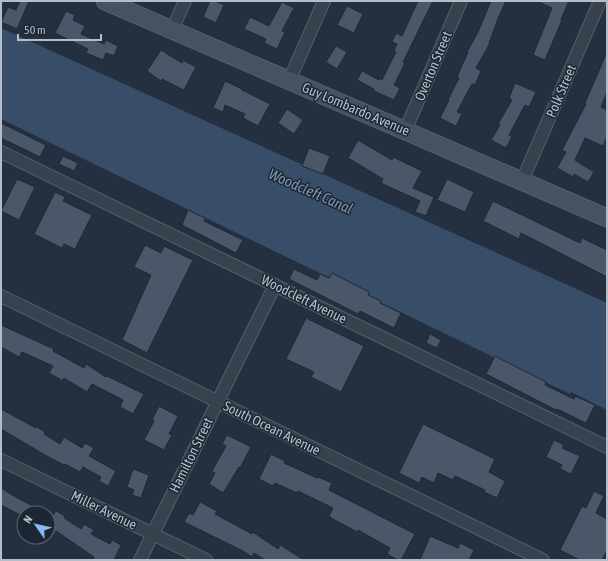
<svg xmlns="http://www.w3.org/2000/svg" width="608" height="561" font-family="'Asap Condensed',sans-serif">
<rect width="100%" height="100%" fill="#24303f"/>
<polygon fill="#384e68" points="1,28 607,303 607,410 571,392 570,394 1,119"/>
<g fill="#495768" stroke="#1f2935">
<polygon points="20,1 29,1 17,29 1,22 8,7 16,10"/>
<polygon points="210,1 215,1 224,5 216,23 203,17"/>
<polygon points="418,1 433,1 403,62 405,63 394,85 400,88 394,100 374,91 374,89 357,80 362,71 379,80 379,78 382,80 396,52 394,50 397,44 392,42 396,33 402,36"/>
<polygon points="491,1 506,1 499,16 489,43 490,43 476,68 481,71 475,85 472,84 457,112 462,114 456,126 440,118 449,100 448,100 459,78 457,77 468,52 467,52 478,32"/>
<polygon points="537,1 569,1 561,19 562,20 545,60 533,55 552,8"/>
<polygon points="282,2 294,8 282,31 285,32 277,49 264,43 266,39 244,29 250,17 269,26"/>
<polygon points="347,6 363,14 354,33 337,25"/>
<polygon points="66,11 75,15 73,20 85,26 81,34 104,44 106,40 118,46 114,56 106,53 103,60 86,53 88,49 55,33"/>
<polygon points="336,46 347,52 337,69 326,62"/>
<polygon points="161,50 182,63 183,60 196,67 184,90 162,79 161,81 147,71"/>
<polygon points="607,52 607,92 601,107 607,110 607,136 603,146 585,138 575,160 594,172 588,182 574,174 573,177 557,168 566,152 562,150 586,104 585,103"/>
<polygon points="225,81 242,89 242,90 270,104 258,126 243,118 245,114 225,105 223,112 213,108"/>
<polygon points="515,83 536,92 529,107 525,105 509,135 512,137 506,148 491,140 500,125 498,124 512,100 509,98"/>
<polygon points="287,109 303,120 294,134 278,123"/>
<polygon points="1,123 46,145 40,157 1,138"/>
<polygon points="358,140 392,160 393,157 422,171 413,188 434,197 426,216 415,212 420,201 381,183 383,179 348,158"/>
<polygon points="309,148 330,156 323,174 302,166"/>
<polygon points="63,156 78,163 74,171 59,164"/>
<polygon points="17,179 35,187 19,220 1,211"/>
<polygon points="447,179 474,192 465,212 437,200"/>
<polygon points="55,192 65,197 63,201 92,215 75,249 64,244 62,248 34,234"/>
<polygon points="493,201 580,243 582,238 607,250 607,277 521,233 519,239 483,221"/>
<polygon points="188,210 205,218 204,221 243,240 236,253 182,225"/>
<polygon points="145,245 161,253 164,246 193,260 147,353 122,340 151,275 134,267"/>
<polygon points="294,269 317,280 320,274 329,278 332,273 369,292 368,295 381,301 380,303 401,313 394,328 360,311 358,314 289,279"/>
<polygon points="306,318 364,346 341,392 311,377 314,372 286,359"/>
<polygon points="1,325 54,349 53,351 84,368 86,364 106,377 107,376 144,394 133,414 120,407 123,400 92,384 87,392 64,378 63,381 49,373 53,366 22,352 19,357 1,347"/>
<polygon points="430,334 441,340 437,348 426,343"/>
<polygon points="495,356 546,382 545,385 574,399 575,396 595,405 586,423 557,409 556,410 486,374"/>
<polygon points="159,406 178,416 169,434 172,435 164,450 144,440 154,421 152,420"/>
<polygon points="1,409 36,428 37,427 45,432 44,434 60,444 64,437 82,448 85,443 94,448 89,456 116,471 108,486 99,481 101,477 83,467 80,472 65,464 64,465 45,455 1,429"/>
<polygon points="423,424 495,459 489,472 505,481 497,498 484,492 485,490 455,476 453,480 438,473 434,483 422,477 419,483 399,473"/>
<polygon points="227,435 251,447 240,468 239,467 223,493 209,484 215,473 212,471 226,446 222,444"/>
<polygon points="554,440 564,445 562,448 580,456 571,474 560,469 562,465 546,457"/>
<polygon points="271,454 285,461 284,463 317,478 318,477 332,483 329,490 415,534 401,560 398,560 387,554 390,548 358,530 357,532 333,519 329,516 333,508 298,491 297,493 275,483 273,486 259,479"/>
<polygon points="133,469 149,475 141,498 132,495 134,490 127,487"/>
<polygon points="1,488 14,496 46,513 24,513 24,517 1,505"/>
<polygon points="594,491 604,496 596,513 607,519 607,550 602,560 580,560 560,550 582,506 586,508"/>
<polygon points="200,502 217,511 215,514 252,534 253,532 278,549 280,545 304,560 265,560 254,553 252,557 243,551 184,522 189,513 193,515"/>
<polygon points="56,511 65,516 64,518 81,529 84,524 94,530 91,534 110,544 112,540 121,545 114,560 93,560 94,557 56,531 54,535 48,532 48,512 53,515"/>
<polygon points="430,536 458,548 460,543 474,550 469,560 420,560"/>
</g>
<g fill="none" stroke-linecap="round" stroke-linejoin="round">
<g stroke="#56606c" stroke-width="14">
<g id="street">
<polyline points="172,30 185,1"/>
<polyline points="289,81 324,1"/>
<polyline points="405,131 461,1"/>
<polyline points="1,152 607,447"/>
<polyline points="522,181 600,1"/>
<polyline points="1,296 543,560"/>
<polyline points="1,460 206,560"/>
<polyline points="140,560 275,285"/>
</g>
</g>
<g stroke="#56606c" stroke-width="19">
<polyline id="secondary" points="105,1 607,218"/>
</g>
<use href="#street" stroke="#38424e" stroke-width="12"/>
<use href="#secondary" stroke="#465162" stroke-width="17"/>
</g>
<g text-anchor="middle" dominant-baseline="central" stroke-width="3" stroke-linejoin="round" paint-order="stroke">
<g font-size="14" fill="#b4bdc9" stroke="#1d2733">
<text transform="translate(433 66) rotate(-67)">Overton Street</text>
<text transform="translate(561 91) rotate(-67)">Polk Street</text>
<text transform="translate(356 109) rotate(23)">Guy Lombardo Avenue</text>
<text transform="translate(304 299) rotate(26)">Woodcleft Avenue</text>
<text transform="translate(272 428) rotate(26)">South Ocean Avenue</text>
<text transform="translate(191 455) rotate(-64)">Hamilton Street</text>
<text transform="translate(104 510) rotate(26)">Miller Avenue</text>
</g>
<g font-size="15" font-style="italic" fill="#7b94b2" stroke="#1d2733">
<text transform="translate(311 191) rotate(24)">Woodcleft Canal</text>
</g>
</g>
<rect width="608" height="561" fill="none" stroke="#b4bdc9" stroke-width="4"/>
<g transform="translate(36 525) rotate(304)"><circle r="19" fill="#1d2733" stroke="#59636f"/>
<path d="M0-3L7 15L0 10L-7 15Z" fill="#88b7fa"/>
<text y="-6" font-size="11" font-weight="bold" text-anchor="middle" fill="#b4bdc9">N</text>
</g>
<path d="M18 34v6h83v-6" fill="none" stroke="#b4bdc9" stroke-width="2"/>
<text x="24" y="34" font-size="12" fill="#b4bdc9" stroke="#1d2733" stroke-width="3" paint-order="stroke">50 m</text>
</svg>
